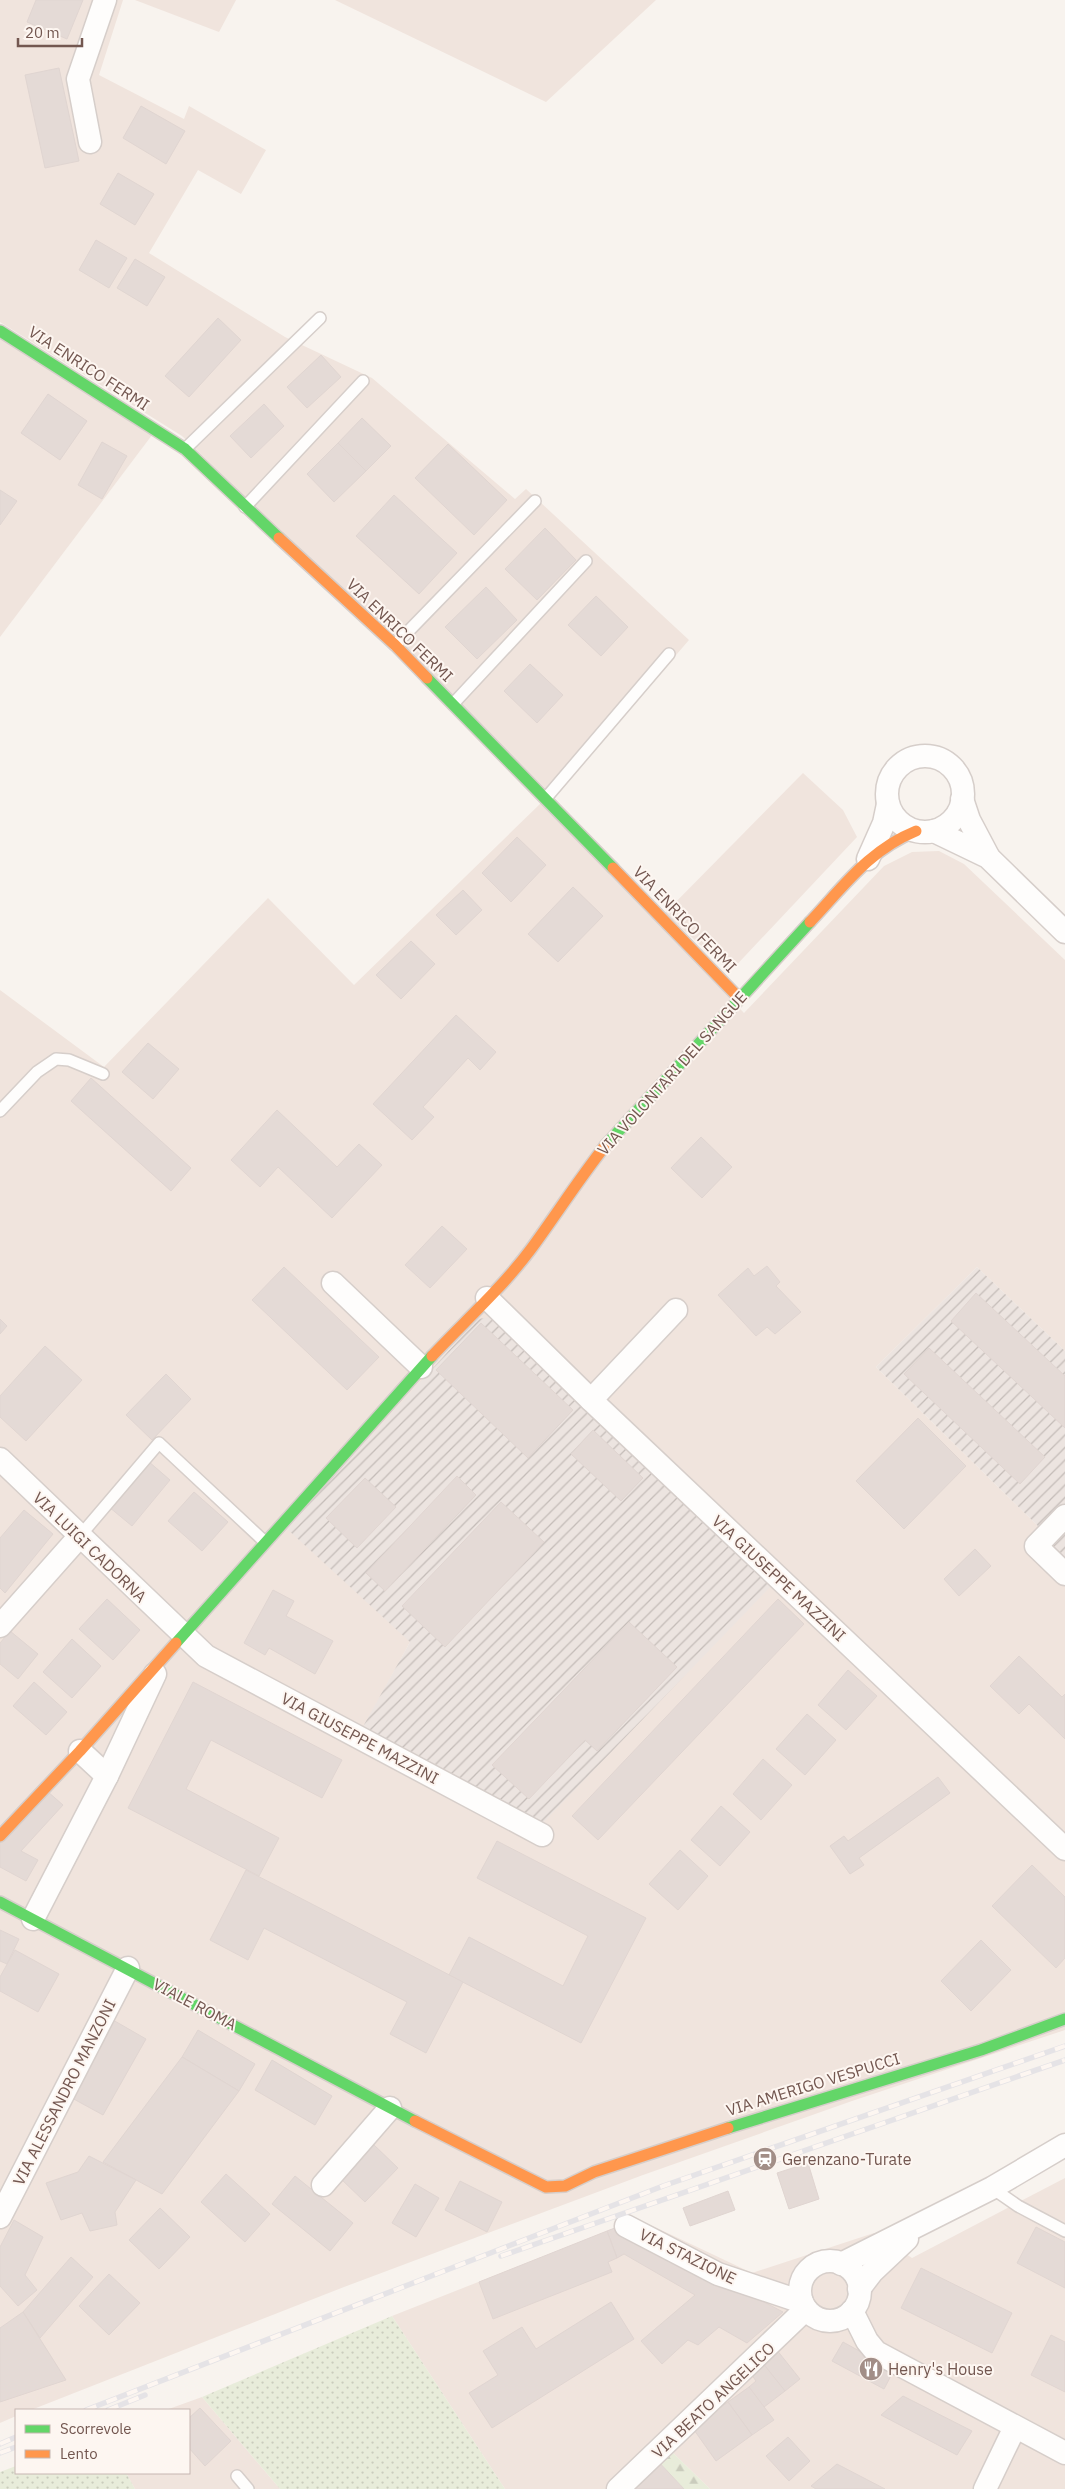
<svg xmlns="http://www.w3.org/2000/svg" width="1065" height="2489" font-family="'IBM Plex Sans',sans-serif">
<defs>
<pattern id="industrial-furrows" width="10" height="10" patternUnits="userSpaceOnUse" patternTransform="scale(1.25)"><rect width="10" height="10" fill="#ece4e0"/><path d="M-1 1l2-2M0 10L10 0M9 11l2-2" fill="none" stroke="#c4bcb8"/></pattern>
<pattern id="grass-dots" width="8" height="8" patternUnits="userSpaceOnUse" patternTransform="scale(1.25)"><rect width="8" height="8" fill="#e8ecda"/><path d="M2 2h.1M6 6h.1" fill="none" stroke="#caccbd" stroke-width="1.8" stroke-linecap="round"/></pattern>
<pattern id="forest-firs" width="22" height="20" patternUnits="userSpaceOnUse" patternTransform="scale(1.25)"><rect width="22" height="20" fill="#e8ecda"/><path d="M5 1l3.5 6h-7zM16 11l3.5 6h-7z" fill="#caccbd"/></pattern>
</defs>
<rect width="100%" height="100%" fill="#f8f3ee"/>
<g fill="#f0e4dd" fill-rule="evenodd">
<polygon points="0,0 123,0 99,75 184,119 189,106 266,150 241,194 198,170 149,253 285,337 372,378 515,499 526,489 689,640 554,797 182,436 0,322"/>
<polygon points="135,0 236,0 219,32"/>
<polygon points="335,0 656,0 546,102"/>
<polygon points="0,337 152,435 0,637"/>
<polygon points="803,773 843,810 857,837 730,972 665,913"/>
<path d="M541,803L744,1013L884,866L912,852L939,851L964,864L1065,960V1351L977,1267L876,1367L1042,1530L1065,1581V2030L852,2101L643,2175L344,2287L31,2410H16V2416L0,2423V990L104,1067L268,898L354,985ZM410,1642L539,1827L361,1732Z"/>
<polygon points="1065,2178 1065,2489 710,2489 668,2448 611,2489 505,2489 392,2316 638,2219 752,2273 874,2233 912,2258"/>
<polygon points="202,2397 280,2489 135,2489 126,2473 189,2473 189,2410 166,2410"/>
</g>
<g fill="url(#industrial-furrows)">
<polygon points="977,1267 1065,1351 1065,1581 1042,1530 876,1367"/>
<polygon points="490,1317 498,1321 775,1582 539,1827 360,1732 410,1642 286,1528 478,1319"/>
</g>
<g fill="url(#grass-dots)">
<polygon points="392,2316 505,2489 280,2489 202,2397"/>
<polygon points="16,2466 16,2473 126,2473 135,2489 0,2489 0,2472"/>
</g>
<polygon fill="url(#forest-firs)" points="668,2448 710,2489 684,2489 656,2459"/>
<g fill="#e4dad6" stroke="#e0d5d1">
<polygon points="36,0 83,0 67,39 27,22"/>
<polygon points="59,68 79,161 45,168 25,75"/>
<polygon points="141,106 185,131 166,164 123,138"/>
<polygon points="118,173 154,194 135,225 100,204"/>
<polygon points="96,240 127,258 109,288 79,270"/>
<polygon points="135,259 165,277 147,306 117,288"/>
<polygon points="218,318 241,340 189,397 165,376"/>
<polygon points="321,355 341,377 307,408 287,387"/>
<polygon points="48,394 87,421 60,460 21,433"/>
<polygon points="264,404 284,426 251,458 230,436"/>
<polygon points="362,418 391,446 366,471 338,443"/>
<polygon points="102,442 127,456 102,499 78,485"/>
<polygon points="338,443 366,471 334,502 307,474"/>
<polygon points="448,444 507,500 474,535 415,478"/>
<polygon points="0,490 17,501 0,525"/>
<polygon points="394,495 457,553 419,594 356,536"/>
<polygon points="545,528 576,560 537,600 505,569"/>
<polygon points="486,587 517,620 477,659 445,627"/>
<polygon points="596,596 628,627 601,656 568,625"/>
<polygon points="530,664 563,695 537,723 504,691"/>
<polygon points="517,837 546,865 511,902 482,873"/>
<polygon points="573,887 603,916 558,962 528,934"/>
<polygon points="463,890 482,910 456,935 436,915"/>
<polygon points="411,941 435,964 401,999 376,975"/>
<polygon points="456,1015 496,1052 480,1070 468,1058 423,1107 434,1117 412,1140 373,1104"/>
<polygon points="148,1043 179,1069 153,1099 122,1072"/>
<polygon points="91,1078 191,1168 171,1191 71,1101"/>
<polygon points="277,1110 337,1167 359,1144 382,1165 332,1218 278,1167 260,1187 231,1160"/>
<polygon points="701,1137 732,1167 702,1198 671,1168"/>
<polygon points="442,1226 467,1249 430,1288 405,1265"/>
<polygon points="767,1266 780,1282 776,1286 801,1312 775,1334 767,1327 756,1336 718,1295 748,1268 754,1276"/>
<polygon points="284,1267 379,1357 347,1390 252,1300"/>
<polygon points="976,1293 1065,1376 1065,1428 951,1321"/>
<polygon points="0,1319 7,1326 0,1334"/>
<polygon points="481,1323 573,1410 528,1458 436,1370"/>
<polygon points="45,1346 82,1380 26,1441 0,1417 0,1396"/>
<polygon points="929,1348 1045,1457 1020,1484 904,1374"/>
<polygon points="166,1374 191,1399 152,1440 126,1415"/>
<polygon points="918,1418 966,1466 904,1529 856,1481"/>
<polygon points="593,1430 643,1478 621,1501 571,1454"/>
<polygon points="148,1461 170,1480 132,1526 109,1507"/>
<polygon points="457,1476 476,1495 385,1591 366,1573"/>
<polygon points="365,1478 396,1507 357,1548 326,1518"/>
<polygon points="194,1492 228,1522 202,1551 168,1521"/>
<polygon points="501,1502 544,1542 445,1647 402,1606"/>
<polygon points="24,1510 53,1534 5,1593 0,1588 0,1538"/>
<polygon points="975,1549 991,1566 959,1596 944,1579"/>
<polygon points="273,1590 294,1601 286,1616 333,1641 315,1674 269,1648 265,1655 244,1643"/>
<polygon points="107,1599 140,1630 113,1660 79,1629"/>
<polygon points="778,1599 804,1624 598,1840 572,1816"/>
<polygon points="629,1622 677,1667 597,1751 585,1740 529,1799 492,1765"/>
<polygon points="10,1631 38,1654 18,1679 0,1664 0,1643"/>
<polygon points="72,1639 101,1666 72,1698 43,1672"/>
<polygon points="1019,1656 1062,1697 1065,1694 1065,1739 1029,1704 1019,1714 990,1686"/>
<polygon points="848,1670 877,1696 846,1730 818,1705"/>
<polygon points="34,1682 67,1712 46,1735 13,1706"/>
<polygon points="193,1682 342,1760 322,1798 211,1740 186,1789 279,1838 259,1876 128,1808"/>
<polygon points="807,1714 836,1740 805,1775 776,1749"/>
<polygon points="763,1759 792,1785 761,1820 733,1794"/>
<polygon points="938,1777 950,1793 859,1858 864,1865 850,1874 830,1846 844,1836 848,1841"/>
<polygon points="47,1791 63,1805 21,1851 38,1860 26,1881 0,1867 0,1843"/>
<polygon points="721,1806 750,1832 720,1866 691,1840"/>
<polygon points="497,1841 646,1918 581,2043 449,1975 469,1937 563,1986 588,1936 477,1878"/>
<polygon points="680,1850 708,1876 678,1910 649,1884"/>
<polygon points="1032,1865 1065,1897 1065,1958 1056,1968 992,1906"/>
<polygon points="246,1870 463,1982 426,2053 390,2034 407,2002 264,1928 248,1960 210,1940"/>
<polygon points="0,1930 19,1939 7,1964 0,1961"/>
<polygon points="981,1940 1011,1970 971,2011 941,1981"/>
<polygon points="15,1950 59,1974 38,2012 0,1991 0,1977"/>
<polygon points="113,2020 146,2039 103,2115 70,2097"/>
<polygon points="198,2030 255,2064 239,2091 182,2057"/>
<polygon points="182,2057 239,2091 162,2194 103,2162"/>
<polygon points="272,2060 332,2096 315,2125 255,2090"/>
<polygon points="374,2145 398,2168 365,2202 341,2179"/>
<polygon points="89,2156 136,2180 115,2212 117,2225 90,2231 82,2213 61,2220 46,2183 78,2172"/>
<polygon points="808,2163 819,2199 789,2209 777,2173"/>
<polygon points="226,2174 270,2214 245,2242 201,2202"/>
<polygon points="295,2176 353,2223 330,2251 272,2204"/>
<polygon points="460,2181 502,2202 487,2232 445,2210"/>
<polygon points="415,2184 439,2198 416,2237 392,2223"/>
<polygon points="728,2191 735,2210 690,2226 683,2208"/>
<polygon points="160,2208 190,2237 159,2269 129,2240"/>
<polygon points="14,2220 43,2237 25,2275 37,2290 18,2306 0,2286 0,2247"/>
<polygon points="620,2226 783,2312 747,2343 719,2327 698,2345 688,2340 662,2364 641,2341 695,2295 624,2254 617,2258 607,2231"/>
<polygon points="1036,2227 1065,2242 1065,2288 1017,2263"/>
<polygon points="607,2231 617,2258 608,2262 612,2272 493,2319 479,2282"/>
<polygon points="71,2257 93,2277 40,2338 23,2312"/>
<polygon points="921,2268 1012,2313 992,2353 901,2308"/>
<polygon points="109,2274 140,2303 109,2335 79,2306"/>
<polygon points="611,2302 634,2339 492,2428 469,2393 498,2375 483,2351 522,2327 536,2349"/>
<polygon points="23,2312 66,2380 0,2402 0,2328"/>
<polygon points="1051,2335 1065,2342 1065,2392 1031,2375"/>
<polygon points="843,2342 894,2370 884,2389 832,2361"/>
<polygon points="776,2349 800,2379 785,2391 761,2361"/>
<polygon points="761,2361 785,2391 764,2407 749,2387 756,2381 749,2371"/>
<polygon points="749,2387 774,2420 752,2435 728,2402"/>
<polygon points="903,2396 972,2431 957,2455 881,2415"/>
<polygon points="728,2402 752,2435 716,2461 692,2427"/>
<polygon points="200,2408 231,2441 205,2466 189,2448 189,2418"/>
<polygon points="788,2437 810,2461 789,2481 766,2456"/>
<polygon points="656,2459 684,2489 624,2489"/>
<polygon points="837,2464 885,2489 816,2489 811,2486"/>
</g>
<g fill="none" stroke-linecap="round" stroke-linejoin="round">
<g stroke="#d6ceca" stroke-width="14">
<g id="lane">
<polyline points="185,449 320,318"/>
<polyline points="245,507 363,381"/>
<polyline points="395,645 535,501"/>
<polyline points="453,704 586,561"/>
<polyline points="546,798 669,654"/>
<polyline points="0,1111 37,1072 56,1059 69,1060 103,1074"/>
<polyline points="79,1537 159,1443 265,1542"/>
<polyline points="992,2188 1018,2206 1065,2231"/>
<polyline points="237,2476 248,2489"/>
</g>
</g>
<g stroke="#d6ceca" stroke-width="25">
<g id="street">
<polyline points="90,142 78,79 105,0"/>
<circle cx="925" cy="794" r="38"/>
<polyline points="962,799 969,820 988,856"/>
<polyline points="934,831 988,857 1065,932"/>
<polyline points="868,859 884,823 888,804"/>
<polyline points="333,1283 421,1367"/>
<polyline points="487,1298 591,1400 1065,1849"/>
<polyline points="591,1400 676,1310"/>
<polyline points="0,1459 206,1656 542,1835"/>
<polyline points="1065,1516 1036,1546 1065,1574"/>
<polyline points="0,1626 79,1537"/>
<polyline points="80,1751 107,1776"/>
<polyline points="33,1919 107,1776 155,1674"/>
<polyline points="323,2185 390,2108"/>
<polyline points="0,2217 128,1968"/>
<polyline points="626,2226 718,2274 802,2302"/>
<circle cx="830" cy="2291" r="30"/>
<polyline points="841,2264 992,2188 1065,2145"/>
<polyline points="859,2289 872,2272 907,2239"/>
<polyline points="852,2311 867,2341 876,2352 1065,2453"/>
<polyline points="618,2489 806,2309"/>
<polyline points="985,2489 1015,2427"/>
</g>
</g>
<g stroke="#d6ceca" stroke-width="14">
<g id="fast">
<polyline points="0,331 185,449 279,538"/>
<polyline points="427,678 613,868"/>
<polyline points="605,1146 810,922"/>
<polyline points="176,1643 432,1356"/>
<polyline points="0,1902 415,2121"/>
<polyline points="728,2128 981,2050 1065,2019"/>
</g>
</g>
<g stroke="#d6ceca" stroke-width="14">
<g id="slow">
<polyline points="279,538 395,645 427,678"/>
<polyline points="613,868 739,998"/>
<path d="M810,922C844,886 869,850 916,831"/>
<path d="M432,1356C465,1321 502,1288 531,1249C556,1215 579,1179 605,1146"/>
<polyline points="0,1836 80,1751 176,1643"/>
<polyline points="415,2121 546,2187 565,2186 594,2172 728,2128"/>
</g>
</g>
<use href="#lane" stroke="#fefdfc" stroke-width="11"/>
<use href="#street" stroke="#fefdfc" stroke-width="22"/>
<use href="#fast" stroke="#63d668" stroke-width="11"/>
<use href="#slow" stroke="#ff974d" stroke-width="11"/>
<g stroke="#e5e3e6" stroke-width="5.5">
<g id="rail">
<polyline points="501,2256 1065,2060"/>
<polyline points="86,2410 663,2186 1065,2046"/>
<polyline points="108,2410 145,2395"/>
<polyline points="0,2444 16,2437"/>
<polyline points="0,2453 16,2447"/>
</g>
</g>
<use href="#rail" stroke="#fdf6f1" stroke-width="4" stroke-dasharray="11" stroke-linecap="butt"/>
</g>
<defs>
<g id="station-disc" transform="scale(1.25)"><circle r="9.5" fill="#a28e87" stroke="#fdf6f1"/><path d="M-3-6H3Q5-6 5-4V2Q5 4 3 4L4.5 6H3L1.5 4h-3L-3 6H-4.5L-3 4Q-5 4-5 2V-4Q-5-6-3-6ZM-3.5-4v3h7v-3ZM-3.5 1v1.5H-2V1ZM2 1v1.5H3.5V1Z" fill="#fff"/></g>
<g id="restaurant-disc" transform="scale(1.25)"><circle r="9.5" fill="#a28e87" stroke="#fdf6f1"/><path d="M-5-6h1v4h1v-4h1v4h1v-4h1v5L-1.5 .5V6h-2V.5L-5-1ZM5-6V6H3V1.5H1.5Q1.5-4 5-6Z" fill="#fff"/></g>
</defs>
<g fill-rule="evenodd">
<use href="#station-disc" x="765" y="2159"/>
<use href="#restaurant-disc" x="871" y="2369"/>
</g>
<g text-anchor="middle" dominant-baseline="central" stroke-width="4" stroke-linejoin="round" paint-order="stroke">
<g font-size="16" fill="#735750" stroke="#fdf6f1">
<text transform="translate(89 368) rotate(33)">VIA ENRICO FERMI</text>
<text transform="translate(400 630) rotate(44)">VIA ENRICO FERMI</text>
<text transform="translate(685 919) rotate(46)">VIA ENRICO FERMI</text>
<text transform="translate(672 1073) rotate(-48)">VIA VOLONTARI DEL SANGUE</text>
<text transform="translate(90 1547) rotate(44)">VIA LUIGI CADORNA</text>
<text transform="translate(779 1578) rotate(43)">VIA GIUSEPPE MAZZINI</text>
<text transform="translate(360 1738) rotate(28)">VIA GIUSEPPE MAZZINI</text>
<text transform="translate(195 2004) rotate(28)">VIALE ROMA</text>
<text transform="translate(813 2084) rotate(-17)">VIA AMERIGO VESPUCCI</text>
<text transform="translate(64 2092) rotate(-63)">VIA ALESSANDRO MANZONI</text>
<text transform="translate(688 2256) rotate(26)">VIA STAZIONE</text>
<text transform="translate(713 2400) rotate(-43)">VIA BEATO ANGELICO</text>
</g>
<g font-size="16" fill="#735750" stroke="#fdf6f1" text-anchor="start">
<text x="782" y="2159">Gerenzano-Turate</text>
<text x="888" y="2369">Henry's House</text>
</g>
</g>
<rect x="15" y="2409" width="175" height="65" fill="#fdf6f1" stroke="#c6b6b1"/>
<rect x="25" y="2425" width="25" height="8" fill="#63d668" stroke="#c6b6b1"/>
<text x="60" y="2434" font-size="15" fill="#735750">Scorrevole</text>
<rect x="25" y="2450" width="25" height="8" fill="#ff974d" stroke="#c6b6b1"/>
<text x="60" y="2459" font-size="15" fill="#735750">Lento</text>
<path d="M18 38v8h64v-8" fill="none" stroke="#735750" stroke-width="2.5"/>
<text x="25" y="38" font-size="15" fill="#735750" stroke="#fdf6f1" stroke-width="4" paint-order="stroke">20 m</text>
</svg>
